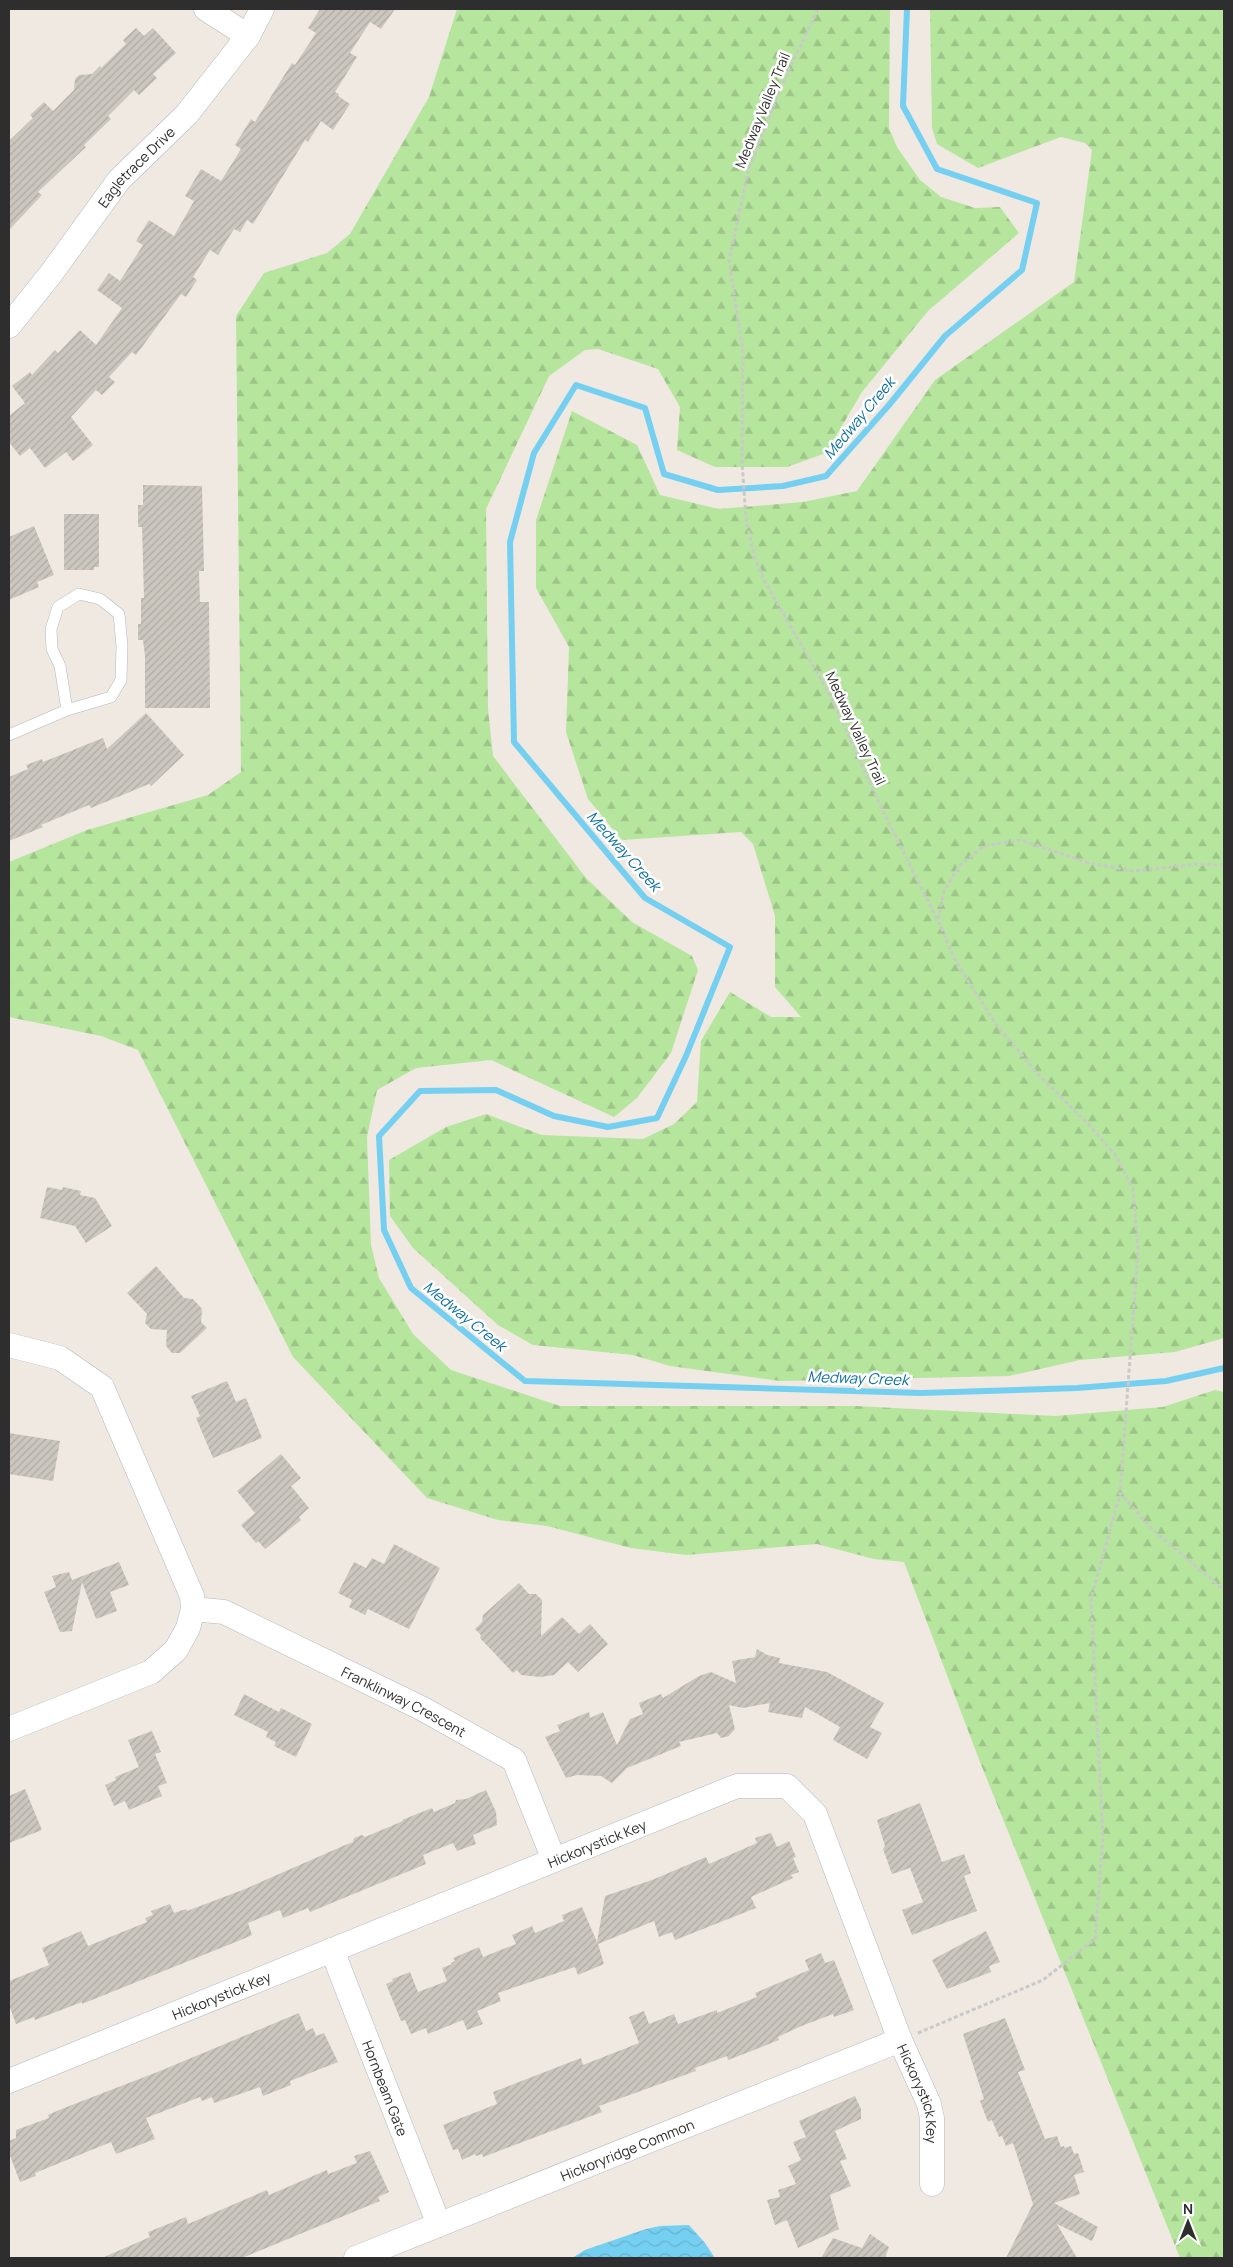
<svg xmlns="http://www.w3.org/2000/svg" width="1233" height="2267" font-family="Manrope,sans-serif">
<defs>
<pattern id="forest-firs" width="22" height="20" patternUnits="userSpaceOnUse" patternTransform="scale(1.25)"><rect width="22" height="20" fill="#b6e59e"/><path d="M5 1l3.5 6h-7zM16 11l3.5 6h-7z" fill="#9dc588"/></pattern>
<pattern id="water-waves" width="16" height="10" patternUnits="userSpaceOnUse" patternTransform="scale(1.25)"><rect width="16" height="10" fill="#75cff0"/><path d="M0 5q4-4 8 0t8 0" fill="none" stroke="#66b2ce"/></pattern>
<pattern id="building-hatch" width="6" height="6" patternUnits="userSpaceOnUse" patternTransform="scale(1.25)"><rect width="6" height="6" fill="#cbc7bf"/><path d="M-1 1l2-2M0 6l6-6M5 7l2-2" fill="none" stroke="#afaba4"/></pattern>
</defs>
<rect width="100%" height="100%" fill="#efe9e1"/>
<g fill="url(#forest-firs)">
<polygon points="457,9 890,9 889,128 897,147 920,180 941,197 975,208 1000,207 1019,233 928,311 862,392 826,453 787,467 715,467 677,450 680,407 658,369 598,349 585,350 549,376 486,509 488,709 493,756 586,878 632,922 692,956 698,970 671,1053 637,1098 614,1117 491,1060 416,1068 377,1090 367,1137 371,1245 379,1278 413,1334 451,1370 560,1406 855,1406 1055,1416 1163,1407 1215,1390 1224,1392 1224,2258 1180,2258 980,1762 904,1562 874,1559 817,1544 686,1555 631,1548 547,1526 498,1520 427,1498 293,1357 138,1050 101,1036 9,1017 9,862 87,830 208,795 241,772 236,316 264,273 327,253 350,234 429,97"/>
<polygon points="930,9 1224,9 1224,1338 1175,1352 1080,1360 1009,1376 780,1381 670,1366 633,1355 533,1345 498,1325 413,1248 390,1216 389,1160 446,1127 486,1114 542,1135 643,1139 674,1124 697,1102 701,1041 730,992 771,1017 801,1017 775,987 775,916 753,844 741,832 622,840 588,799 566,732 569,647 536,588 536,520 572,411 637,445 660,495 719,509 803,502 857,491 935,380 1074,282 1092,150 1085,143 1061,137 978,168 937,144 932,128"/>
</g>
<polygon fill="url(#water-waves)" points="689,2225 705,2243 715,2258 572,2258 585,2250 646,2229 660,2226"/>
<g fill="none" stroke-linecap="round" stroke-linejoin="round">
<polyline stroke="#75cff0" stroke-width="6" points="907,9 903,106 937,169 1037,203 1022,270 945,336 889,405 826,476 783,486 718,490 664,474 645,408 576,385 534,453 510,542 514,742 645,898 730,947 686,1056 657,1118 608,1127 554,1116 496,1090 420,1091 379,1136 384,1230 411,1288 525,1381 921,1393 1077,1388 1166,1381 1224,1368"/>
</g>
<g fill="url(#building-hatch)">
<polygon points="320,9 395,9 381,29 370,22 350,53 357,57 335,92 339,94 338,96 350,104 333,130 321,121 308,142 305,140 253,224 247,220 240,232 234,229 218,255 210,250 193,277 197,280 186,297 181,294 136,355 132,352 109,377 115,382 102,395 96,390 71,417 93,445 73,461 66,452 45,468 30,448 20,456 9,442 9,416 25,403 12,386 30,372 32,375 55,350 58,353 80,330 96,345 122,308 97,290 109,273 120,281 143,245 136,241 149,220 174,236 194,201 185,196 201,169 221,181 241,149 235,145 251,119 255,122 292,63 295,65 316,33 308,28"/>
<polygon points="136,28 144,36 153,28 176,53 153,74 157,78 139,95 134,90 108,116 111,119 84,145 86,147 38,192 42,195 9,230 9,141 33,118 30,115 44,102 53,111 74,90 75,79 79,75 92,74 100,66 101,68 126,44 123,40"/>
<polygon points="143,485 202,486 204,571 199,571 200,602 209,602 210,708 145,708 145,656 143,640 138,640 138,624 141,624 141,598 144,598 142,527 138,527 138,505 143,505"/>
<polygon points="64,514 99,514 99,567 94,567 94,570 64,570"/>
<polygon points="34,526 54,575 37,582 39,587 9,600 9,537"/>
<polygon points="146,713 184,755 151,786 149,784 91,808 89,805 41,825 43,827 9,841 9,777 28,769 26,765 42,759 43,762 103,738 107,749"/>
<polygon points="47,1187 62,1190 63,1187 81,1191 80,1195 95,1198 112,1226 86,1243 75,1226 40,1218"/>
<polygon points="156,1266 184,1298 193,1299 202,1309 201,1322 207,1328 180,1353 172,1353 166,1346 167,1330 151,1329 145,1323 147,1314 127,1293"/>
<polygon points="227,1381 236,1402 246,1398 262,1438 213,1458 196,1418 200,1416 191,1396"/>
<polygon points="9,1433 60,1441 53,1481 9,1474"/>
<polygon points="281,1454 301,1478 291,1486 309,1508 299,1517 301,1520 265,1549 258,1541 256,1543 241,1525 255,1513 237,1491"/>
<polygon points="394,1544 440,1568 409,1629 368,1609 365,1615 349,1607 352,1600 338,1593 354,1562 366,1568 372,1558 384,1564"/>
<polygon points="119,1562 129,1585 110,1592 117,1611 96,1619 82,1582 72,1631 60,1632 44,1592 56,1587 52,1576 69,1572 72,1580"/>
<polygon points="519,1583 529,1594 536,1594 542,1600 541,1636 562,1617 579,1634 590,1624 608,1644 578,1672 568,1662 554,1675 541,1677 521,1675 517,1670 513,1673 480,1638 481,1635 475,1629 482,1622 483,1615"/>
<polygon points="757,1649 767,1655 780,1658 779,1663 827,1672 884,1703 870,1727 882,1733 867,1759 833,1740 840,1727 805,1707 802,1718 768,1712 770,1703 743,1708 729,1705 735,1729 729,1736 721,1738 717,1733 679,1742 681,1746 627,1768 612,1783 601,1776 577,1775 566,1778 545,1737 560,1731 557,1725 589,1712 590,1718 603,1712 617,1745 630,1719 643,1714 639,1703 661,1694 663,1698 699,1676 711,1672 736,1683 732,1661 755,1657"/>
<polygon points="244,1694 279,1712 281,1708 312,1724 296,1757 274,1746 276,1742 266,1737 268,1732 234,1715"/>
<polygon points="152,1731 161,1752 155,1754 167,1783 158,1786 162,1796 129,1810 125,1801 114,1806 105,1785 116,1780 115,1777 139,1767 128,1740"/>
<polygon points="25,1789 42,1830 9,1843 9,1796"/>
<polygon points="486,1790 496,1812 497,1825 473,1835 476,1844 457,1851 453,1843 423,1855 426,1864 310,1912 308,1908 283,1918 280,1910 248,1923 252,1935 243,1939 82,2004 82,2002 35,2020 34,2017 16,2024 9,2005 9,1981 49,1965 42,1948 81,1931 88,1946 147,1922 145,1918 153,1915 151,1911 170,1904 174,1913 186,1909 187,1911 245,1889 343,1846 353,1842 354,1838 362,1835 365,1837 403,1821 402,1820 432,1808 434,1812 455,1803 456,1800 466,1799"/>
<polygon points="920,1803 942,1862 964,1854 971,1873 964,1876 977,1911 912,1935 902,1910 923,1902 910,1868 892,1874 883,1849 885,1846 877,1820"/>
<polygon points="771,1833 777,1847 789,1841 796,1857 793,1858 799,1872 791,1875 793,1878 751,1897 756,1908 675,1940 672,1932 659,1937 654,1921 598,1944 604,1964 578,1975 575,1967 498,1993 501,2001 477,2011 483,2024 467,2030 463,2020 428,2034 426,2028 411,2034 405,2020 401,2021 386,1984 393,1981 392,1979 410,1972 418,1992 447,1981 442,1968 452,1964 451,1963 455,1961 453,1958 479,1947 483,1957 516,1944 512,1935 532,1926 535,1933 564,1921 562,1915 582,1907 597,1942 605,1896 652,1880 706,1857 709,1864 757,1843 755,1838"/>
<polygon points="986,1931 1000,1962 989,1966 991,1972 947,1989 932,1960"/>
<polygon points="821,1953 825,1963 834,1960 854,2010 834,2017 833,2014 799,2027 778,2037 779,2040 749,2052 728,2060 727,2056 695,2068 696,2071 599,2106 602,2112 483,2157 482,2154 476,2156 475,2154 462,2160 458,2149 453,2150 443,2125 497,2104 493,2092 581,2058 583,2065 639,2043 629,2017 644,2011 649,2024 674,2014 678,2024 717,2010 717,2013 757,1997 755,1993 809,1970 805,1960"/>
<polygon points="299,2013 306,2031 313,2028 316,2036 324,2033 338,2062 290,2081 291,2085 263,2096 260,2087 214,2103 212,2097 202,2101 200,2097 146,2118 155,2139 116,2154 111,2142 35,2173 36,2176 20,2182 9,2153 9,2141 16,2138 16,2130 49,2118 48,2115 64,2108 160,2071"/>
<polygon points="1005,2018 1025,2070 1018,2072 1045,2139 1057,2136 1061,2147 1064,2146 1065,2148 1071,2146 1074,2154 1078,2153 1084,2172 1074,2175 1080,2194 1054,2203 1098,2227 1092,2241 1057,2224 1077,2258 1006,2258 1033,2204 1013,2143 1006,2146 1002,2136 999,2137 992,2120 988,2122 980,2101 984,2099 963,2034"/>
<polygon points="855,2096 861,2109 861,2119 835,2131 847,2159 840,2161 851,2186 830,2195 839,2229 798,2248 787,2220 775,2225 767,2200 780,2197 778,2190 796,2184 788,2166 801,2160 793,2142 806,2137 799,2121"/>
<polygon points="370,2151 389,2192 378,2197 380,2201 242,2258 102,2258 150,2237 148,2232 186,2217 188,2224 267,2190 269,2195 327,2170 328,2174 357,2163 354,2156"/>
<polygon points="870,2234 889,2247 885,2258 821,2258 833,2238 862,2248"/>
</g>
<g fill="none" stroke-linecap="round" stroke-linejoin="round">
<g stroke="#b4b7c1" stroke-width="12">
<polyline id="lane" points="9,735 67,710 111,697 121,680 122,646 119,614 100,599 79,594 58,607 51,629 52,649 60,666 67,710"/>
</g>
<g stroke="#b4b7c1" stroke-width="25">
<g id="street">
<polyline points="206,9 248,36"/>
<path id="s1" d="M9,326L50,275L119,180L187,114L248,36L262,9"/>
<polyline points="9,1345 60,1358 102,1387 192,1596 193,1609 188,1628 176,1650 151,1672 9,1729"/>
<path id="s2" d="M193,1609L224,1612L423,1709L514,1760L554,1860"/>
<path id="s3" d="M332,1950L439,2225"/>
<path id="s4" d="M9,2081L737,1786H787L815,1814L900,2040L929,2104L932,2118V2184"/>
<path id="s5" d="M356,2258L900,2040"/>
</g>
</g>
<g stroke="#c9c9c9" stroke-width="3" stroke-dasharray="4 2.5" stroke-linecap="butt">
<polyline points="818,9 782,85 749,168 729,260 743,352 742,462 746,518 754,556 764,580 831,697 880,805 937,919"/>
<polyline points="1224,865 1196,864 1134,871 1089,863 1021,840 984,846 960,865 944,891 938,920 955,960 995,1023 1037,1073 1091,1127 1116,1156 1133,1189 1138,1250 1120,1493 1153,1530 1224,1590"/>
<polyline points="918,2033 1043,1980 1095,1939 1103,1838 1091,1599 1120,1494"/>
</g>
<use href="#lane" stroke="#fff" stroke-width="11"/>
<use href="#street" stroke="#fff" stroke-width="24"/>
</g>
<g text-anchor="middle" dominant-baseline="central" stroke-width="5" stroke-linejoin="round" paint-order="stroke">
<g font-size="14" fill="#2e2e2e" stroke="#fff">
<text transform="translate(762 110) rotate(-68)">Medway Valley Trail</text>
<text stroke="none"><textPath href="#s1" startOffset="204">Eagletrace Drive</textPath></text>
<text transform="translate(856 728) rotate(65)">Medway Valley Trail</text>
<text stroke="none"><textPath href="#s2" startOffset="232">Franklinway Crescent</textPath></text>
<text stroke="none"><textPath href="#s4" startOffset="634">Hickorystick Key</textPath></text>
<text stroke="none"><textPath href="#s4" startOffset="229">Hickorystick Key</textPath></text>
<text stroke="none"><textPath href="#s3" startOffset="148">Hornbeam Gate</textPath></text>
<text stroke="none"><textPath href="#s4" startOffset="1174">Hickorystick Key</textPath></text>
<text stroke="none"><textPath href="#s5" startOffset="292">Hickoryridge Common</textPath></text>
</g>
<g font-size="15" font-style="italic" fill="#0d6fa3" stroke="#fff">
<text transform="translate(859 418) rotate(-50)">Medway Creek</text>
<text transform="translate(624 851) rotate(48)">Medway Creek</text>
<text transform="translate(465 1316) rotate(39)">Medway Creek</text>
<text transform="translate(858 1378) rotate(2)">Medway Creek</text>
</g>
</g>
<rect width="1233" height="2267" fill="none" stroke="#2e2e2e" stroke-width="20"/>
<g transform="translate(1188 2222)" stroke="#ffffff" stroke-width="4" paint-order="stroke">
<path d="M0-4L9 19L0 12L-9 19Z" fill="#2e2e2e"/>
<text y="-8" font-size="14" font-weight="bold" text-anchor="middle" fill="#2e2e2e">N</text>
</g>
</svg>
